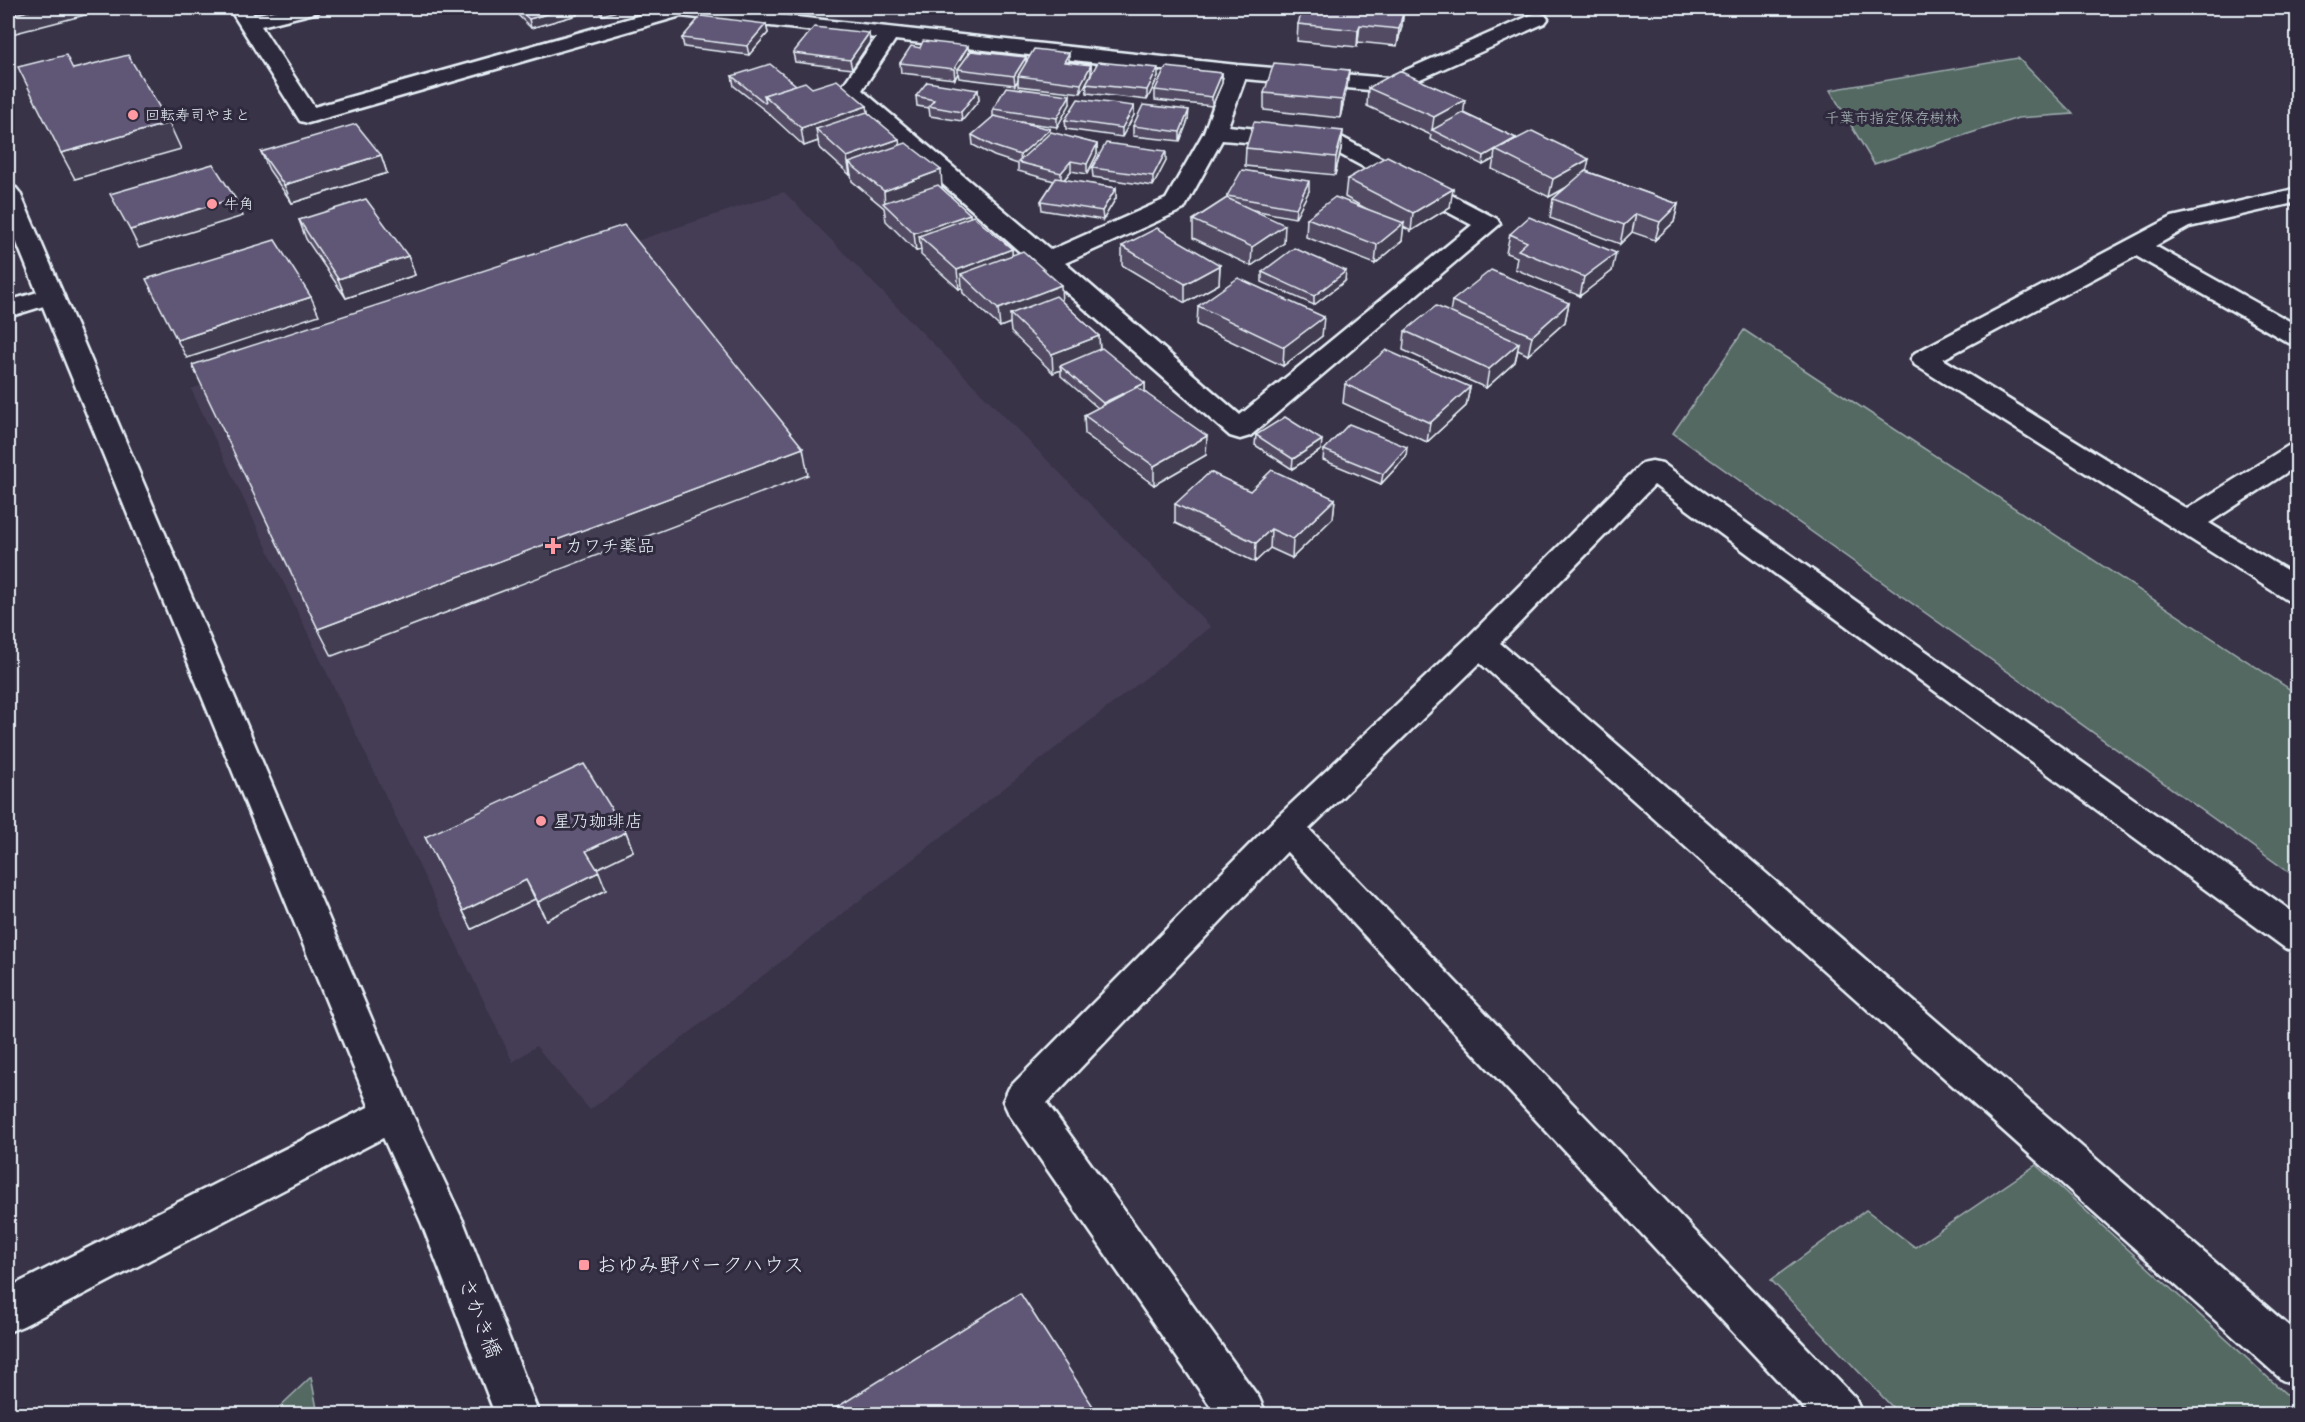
<svg xmlns="http://www.w3.org/2000/svg" width="2305" height="1422" font-family="Sriracha,'Klee One',sans-serif">
<rect width="100%" height="100%" fill="#393348"/>
<filter id="ink" filterUnits="userSpaceOnUse"><feTurbulence type="fractalNoise" baseFrequency=".0167" numOctaves="2"/><feDisplacementMap in="SourceGraphic" scale="12" xChannelSelector="R" yChannelSelector="G"/><feConvolveMatrix kernelMatrix="1 2 1 2 8 2 1 2 1" color-interpolation-filters="sRGB"/></filter>
<g filter="url(#ink)">
<polygon fill="#453e55" points="784,192 1211,627 590,1110 536,1046 513,1062 191,389"/>
<g fill="#556963" stroke="#9eadae" stroke-width="1.5">
<polygon points="2018,58 2073,114 2018,118 1874,164 1830,90"/>
<polygon points="1744,330 2297,694 2297,878 1673,433"/>
<polygon points="2036,1165 2297,1404 2297,1414 1899,1414 1771,1280 1866,1210 1915,1247"/>
<polygon points="311,1377 318,1414 272,1414"/>
</g>
<g fill="none" stroke-linecap="round" stroke-linejoin="round">
<g stroke="#e8f1f8" stroke-width="5">
<g id="lane">
<polygon points="1287,815 1299,819 1305,829 1299,839 1047,1103 1259,1398 1266,1414 1216,1414 1009,1114 1003,1101 1009,1088 1275,819"/>
<polygon points="392,1095 406,1100 412,1113 406,1126 23,1326 8,1332 8,1288"/>
</g>
</g>
<g stroke="#e8f1f8" stroke-width="5">
<g id="street">
<path d="M229,8H249L254,15L287,8H321L318,12L261,26L314,107L666,8H713L1237,65L1388,78L1531,15L1538,13L1545,15L1548,19L1545,23L1391,92L1245,79L1228,126L1343,138L1497,219L1500,224L1250,436L1240,439L1230,436L842,96L839,91L876,38L681,16L308,123L300,121ZM895,40L1224,77L1204,132L1166,199L1051,250L862,90ZM1222,140L1330,149L1472,225L1240,415L1065,263L1184,209Z"/>
<polygon points="2298,188 2298,202 2189,227 2155,246 2298,326 2298,345 2289,343 2136,256 1943,359 2187,509 2288,446 2298,443 2298,465 2209,523 2298,577 2298,603 2287,600 1915,365 1911,359 1915,353 2172,217"/>
<polygon points="51,288 60,291 64,296 60,301 8,317 8,301"/>
<polygon points="1652,461 1662,463 2298,916 2298,952 2285,948 1654,485 1500,643 2298,1334 2298,1386 2282,1380 1480,663 1309,829 1855,1398 1862,1414 1809,1414 1275,839 1269,829 1275,819 1469,636 1642,463"/>
</g>
</g>
<g stroke="#e8f1f8" stroke-width="5">
<polygon id="secondary" points="8,186 16,188 20,193 410,1109 463,1221 539,1414 495,1414 422,1224 372,1113 8,221"/>
</g>
<use href="#lane" fill="#2f2a3d" fill-rule="evenodd"/>
<use href="#street" fill="#2f2a3d" fill-rule="evenodd"/>
<use href="#secondary" fill="#2f2a3d" fill-rule="evenodd"/>
</g>
<g fill="#534b64" stroke="#e8f1f8" stroke-width="1.5">
<polygon points="512,8 576,8 577,15 531,28 513,10"/>
<polygon points="592,8 627,8 603,15"/>
<polygon points="974,8 1009,8 1007,11"/>
<polygon points="1061,8 1111,8 1108,13 1061,9"/>
<polygon points="1404,8 1402,25 1397,46 1358,42 1357,47 1297,41 1298,24"/>
<polygon points="766,24 768,33 749,55 684,47 682,38"/>
<polygon points="870,42 852,69 795,62 793,53"/>
<polygon points="969,53 1026,57 1026,62 1069,62 1091,65 1091,74 1158,77 1147,100 1087,93 1086,84 1081,93 1018,86 1018,80 1015,85 959,78 958,73 955,79 901,73 900,63"/>
<polygon points="1349,70 1347,87 1340,118 1264,110 1264,93"/>
<polygon points="1222,73 1222,83 1212,106 1155,100 1155,90"/>
<polygon points="732,76 812,88 867,106 868,113 970,217 1012,249 1012,255 1099,336 1100,349 1145,383 1145,392 1206,455 1154,485 1085,434 1084,415 1098,408 1061,376 1061,370 1053,373 1011,332 1010,323 1000,327 963,293 962,287 959,289 921,255 921,250 916,251 886,221 884,208 852,181 851,175 850,175 819,147 818,141 804,146 767,112 734,86"/>
<polygon points="1368,88 1463,113 1516,138 1516,140 1586,171 1678,204 1674,222 1655,240 1632,232 1620,244 1550,218 1553,199 1566,188 1549,197 1492,169 1494,159 1483,165 1430,139 1431,135 1367,106"/>
<polygon points="978,90 979,100 962,121 930,116 929,108 917,106 916,96"/>
<polygon points="1070,104 1057,127 1021,122 1050,133 1097,144 1097,154 1087,174 1071,171 1064,180 1116,188 1116,198 1103,220 1042,210 1041,201 1054,181 1018,171 1018,164 994,156 973,145 972,135 993,117 993,109"/>
<polygon points="1134,106 1134,115 1122,137 1066,129 1065,120"/>
<polygon points="1188,120 1180,141 1133,136 1133,126"/>
<polygon points="1343,131 1341,149 1335,175 1245,166 1246,148"/>
<polygon points="261,152 381,155 387,173 292,203 269,170"/>
<polygon points="1166,161 1153,186 1093,177 1092,168"/>
<polygon points="1347,179 1450,207 1411,231 1403,227 1402,241 1375,264 1306,237 1307,218 1367,209 1345,197"/>
<polygon points="1309,191 1295,218 1253,210 1284,243 1251,266 1193,238 1193,220 1227,198 1227,196"/>
<polygon points="299,220 408,256 415,275 346,298 306,239"/>
<polygon points="1510,234 1612,271 1580,296 1515,269 1517,257 1506,253"/>
<polygon points="1122,246 1220,265 1219,284 1185,303 1122,265"/>
<polygon points="1262,272 1345,281 1314,305 1262,282"/>
<polygon points="1452,301 1569,303 1565,322 1528,355 1518,350 1515,362 1486,388 1403,350 1405,331 1450,313"/>
<polygon points="1198,306 1322,336 1283,366 1197,325"/>
<polygon points="1345,384 1470,387 1466,406 1427,442 1343,403"/>
<polygon points="1256,435 1321,450 1292,469 1255,445"/>
<polygon points="1324,450 1406,457 1381,484 1323,460"/>
<polygon points="1250,491 1335,499 1333,518 1292,558 1270,548 1255,562 1175,523 1175,504"/>
<polygon points="626,832 633,851 597,868 606,890 546,920 535,899 472,929 425,837"/>
</g>
<g fill="#433d51" stroke="#e8f1f8" stroke-width="1.5">
<polygon points="39,8 112,8 8,35 8,16"/>
<polygon points="569,8 576,8 577,15 531,28 529,19"/>
<polygon points="601,8 627,8 603,15"/>
<polygon points="1404,8 1402,25 1397,46 1399,29"/>
<polygon points="766,24 768,33 749,55 747,46"/>
<polygon points="1360,25 1358,42 1357,47 1358,30"/>
<polygon points="869,33 870,42 852,69 850,60"/>
<polygon points="968,46 969,55 958,69 958,73 955,79 954,69"/>
<polygon points="1069,53 1069,62 1064,62"/>
<polygon points="1026,57 1026,66 1018,76 1018,80 1015,85 1014,76"/>
<polygon points="1091,65 1091,74 1081,93 1081,84"/>
<polygon points="1158,68 1158,77 1147,100 1147,90"/>
<polygon points="1349,70 1347,87 1340,118 1342,100"/>
<polygon points="1222,73 1222,83 1212,106 1212,97"/>
<polygon points="978,90 979,100 962,121 961,112"/>
<polygon points="1070,95 1070,104 1057,127 1057,118"/>
<polygon points="1465,100 1463,118 1432,130 1434,117"/>
<polygon points="867,106 870,124 816,129 818,141 804,146 801,128"/>
<polygon points="1134,106 1134,115 1122,137 1122,128"/>
<polygon points="1189,110 1188,120 1180,141 1180,132"/>
<polygon points="169,123 181,149 75,179 61,153"/>
<polygon points="1050,129 1050,138 1021,163 1020,155"/>
<polygon points="1343,131 1341,149 1335,175 1336,157"/>
<polygon points="1516,138 1514,148 1495,150 1494,159 1483,165 1484,156"/>
<polygon points="899,139 901,157 849,163 851,175 850,175 847,157"/>
<polygon points="1097,144 1097,154 1087,174 1087,164"/>
<polygon points="1166,151 1166,161 1153,186 1153,176"/>
<polygon points="381,155 387,173 292,203 284,185"/>
<polygon points="1589,159 1585,177 1549,197 1553,179"/>
<polygon points="1071,161 1071,171 1061,183 1061,173"/>
<polygon points="941,170 942,188 885,205 884,191"/>
<polygon points="1309,181 1309,191 1295,218 1296,208"/>
<polygon points="1116,188 1116,198 1103,220 1102,211"/>
<polygon points="1453,189 1450,207 1411,231 1413,213"/>
<polygon points="235,198 243,216 139,248 130,230"/>
<polygon points="1678,204 1674,222 1655,240 1660,222"/>
<polygon points="970,214 971,232 919,236 921,250 916,251 914,233"/>
<polygon points="1636,214 1632,232 1620,244 1624,225"/>
<polygon points="1404,223 1402,241 1375,264 1377,245"/>
<polygon points="1285,225 1284,243 1251,266 1252,247"/>
<polygon points="1012,249 1013,268 961,274 962,287 959,289 957,270"/>
<polygon points="1616,253 1612,271 1580,296 1584,277"/>
<polygon points="408,256 415,275 346,298 338,279"/>
<polygon points="1220,265 1219,284 1185,303 1185,284"/>
<polygon points="1346,271 1345,281 1314,305 1314,296"/>
<polygon points="1061,285 1062,303 1010,314 1010,323 1000,327 998,309"/>
<polygon points="311,297 319,315 187,358 177,340"/>
<polygon points="1569,303 1565,322 1528,355 1532,336"/>
<polygon points="1324,317 1322,336 1283,366 1284,347"/>
<polygon points="1099,336 1100,355 1060,366 1061,370 1053,373 1052,354"/>
<polygon points="1519,343 1515,362 1486,388 1489,369"/>
<polygon points="1145,383 1145,393 1104,412 1103,403"/>
<polygon points="1470,387 1466,406 1427,442 1430,423"/>
<polygon points="1207,436 1206,455 1154,485 1154,466"/>
<polygon points="1322,440 1321,450 1292,469 1293,459"/>
<polygon points="1407,447 1406,457 1381,484 1383,474"/>
<polygon points="803,448 808,475 332,656 318,629"/>
<polygon points="1335,499 1333,518 1292,558 1293,539"/>
<polygon points="1271,529 1270,548 1255,562 1256,543"/>
<polygon points="626,832 633,851 594,870 586,851"/>
<polygon points="599,872 606,890 546,920 538,902"/>
<polygon points="526,880 535,899 472,929 463,911"/>
</g>
<g fill="#605774" stroke="#e8f1f8" stroke-width="1.5">
<polygon points="8,8 39,8 8,16"/>
<polygon points="517,8 569,8 529,19"/>
<polygon points="1303,8 1404,8 1399,29 1360,25 1358,30 1298,24"/>
<polygon points="701,16 766,24 747,46 682,38"/>
<polygon points="814,27 869,33 850,60 793,53"/>
<polygon points="923,41 968,46 954,69 900,63 911,46 920,48"/>
<polygon points="1034,49 1069,53 1064,62 1091,65 1081,84 1018,76"/>
<polygon points="971,51 1026,57 1014,76 958,69"/>
<polygon points="66,55 73,69 128,55 169,123 61,153 18,67"/>
<polygon points="1098,62 1158,68 1147,90 1086,84"/>
<polygon points="1274,63 1349,70 1342,100 1264,93"/>
<polygon points="770,64 796,85 764,95 766,102 765,103 732,76"/>
<polygon points="1166,67 1222,73 1212,97 1155,90"/>
<polygon points="1399,71 1465,100 1434,117 1368,88"/>
<polygon points="837,80 867,106 801,128 764,95 805,82 812,88"/>
<polygon points="927,82 978,90 961,112 929,106 934,100 916,96"/>
<polygon points="1006,87 1070,95 1057,118 993,109"/>
<polygon points="1078,99 1134,106 1122,128 1065,120"/>
<polygon points="1143,105 1189,110 1180,132 1133,126"/>
<polygon points="867,112 899,139 847,157 816,129"/>
<polygon points="1463,113 1516,138 1484,156 1432,130"/>
<polygon points="994,116 1050,129 1020,155 993,146 972,135"/>
<polygon points="1254,122 1343,131 1336,157 1246,148"/>
<polygon points="356,124 381,155 284,185 261,152"/>
<polygon points="1532,131 1589,159 1553,179 1495,150"/>
<polygon points="1051,132 1097,144 1087,164 1071,161 1061,173 1018,162"/>
<polygon points="906,143 941,170 884,191 849,163"/>
<polygon points="1106,143 1166,151 1153,176 1092,168"/>
<polygon points="1387,156 1453,189 1413,213 1347,179"/>
<polygon points="213,164 235,198 130,230 110,194"/>
<polygon points="1242,170 1309,181 1296,208 1227,196"/>
<polygon points="1585,171 1678,204 1660,222 1636,214 1624,225 1553,199"/>
<polygon points="1056,178 1116,188 1102,211 1041,201"/>
<polygon points="938,185 970,214 914,233 883,203"/>
<polygon points="1335,197 1404,223 1377,245 1307,218"/>
<polygon points="1227,198 1285,225 1252,247 1193,220"/>
<polygon points="366,199 408,256 338,279 299,220"/>
<polygon points="973,216 1012,249 957,270 919,236"/>
<polygon points="1529,217 1616,253 1584,277 1518,250 1527,242 1510,234"/>
<polygon points="624,225 803,448 318,629 192,365"/>
<polygon points="1157,228 1220,265 1185,284 1122,246"/>
<polygon points="275,240 311,297 177,340 146,279"/>
<polygon points="1294,248 1346,271 1314,296 1262,272"/>
<polygon points="1023,251 1061,285 998,309 961,274"/>
<polygon points="1491,270 1569,303 1532,336 1452,301"/>
<polygon points="1238,278 1324,317 1284,347 1198,306"/>
<polygon points="1056,296 1099,336 1052,354 1010,314"/>
<polygon points="1436,306 1519,343 1489,369 1405,331"/>
<polygon points="1102,348 1145,383 1103,403 1060,366"/>
<polygon points="1386,350 1470,387 1430,423 1345,384"/>
<polygon points="1137,387 1207,436 1154,466 1084,415"/>
<polygon points="1285,417 1322,440 1293,459 1256,435"/>
<polygon points="1349,424 1407,447 1383,474 1324,450"/>
<polygon points="1272,470 1335,499 1293,539 1271,529 1256,543 1175,504 1210,472 1250,491"/>
<polygon points="584,764 626,832 586,851 599,872 538,902 526,880 463,911 425,837"/>
<polygon points="1020,1293 1098,1414 826,1414"/>
</g>
</g>
<g fill="#ff9aa2" stroke="#2f2a3d" stroke-width="2">
<circle cx="133" cy="115" r="6"/>
<circle cx="212" cy="204" r="6"/>
<path d="M550 537h6v6h6v6h-6v6h-6v-6h-6v-6h6z"/>
<circle cx="541" cy="821" r="6"/>
<rect x="578" y="1259" width="12" height="12" rx="3"/>
</g>
<g text-anchor="middle" dominant-baseline="central" stroke-width="6" stroke-linejoin="round" paint-order="stroke">
<g font-size="15" fill="#e8f1f8" stroke="#2f2a3d" text-anchor="start">
<text x="145" y="115">回転寿司やまと</text>
<text x="224" y="204">牛角</text>
</g>
<g font-size="15" fill="#adbbbc" stroke="#2f2a3d">
<text x="1892" y="118">千葉市指定保存樹林</text>
</g>
<g font-size="18" fill="#e8f1f8" stroke="#2f2a3d" text-anchor="start">
<text x="565" y="546">カワチ薬品</text>
<text x="553" y="821">星乃珈琲店</text>
</g>
<g font-size="21" fill="#e8f1f8" stroke="#2f2a3d" text-anchor="start">
<text x="596" y="1265">おゆみ野パークハウス</text>
</g>
<g font-size="21" fill="#e8f1f8" stroke="#2f2a3d">
<text transform="translate(480 1318) rotate(69)">さかき橋</text>
</g>
</g>
<rect width="2305" height="1422" fill="none" stroke="#2f2a3d" stroke-width="30"/>
<rect x="15" y="15" width="2275" height="1392" fill="none" stroke="#e8f1f8" stroke-width="2" filter="url(#ink)"/>
</svg>
